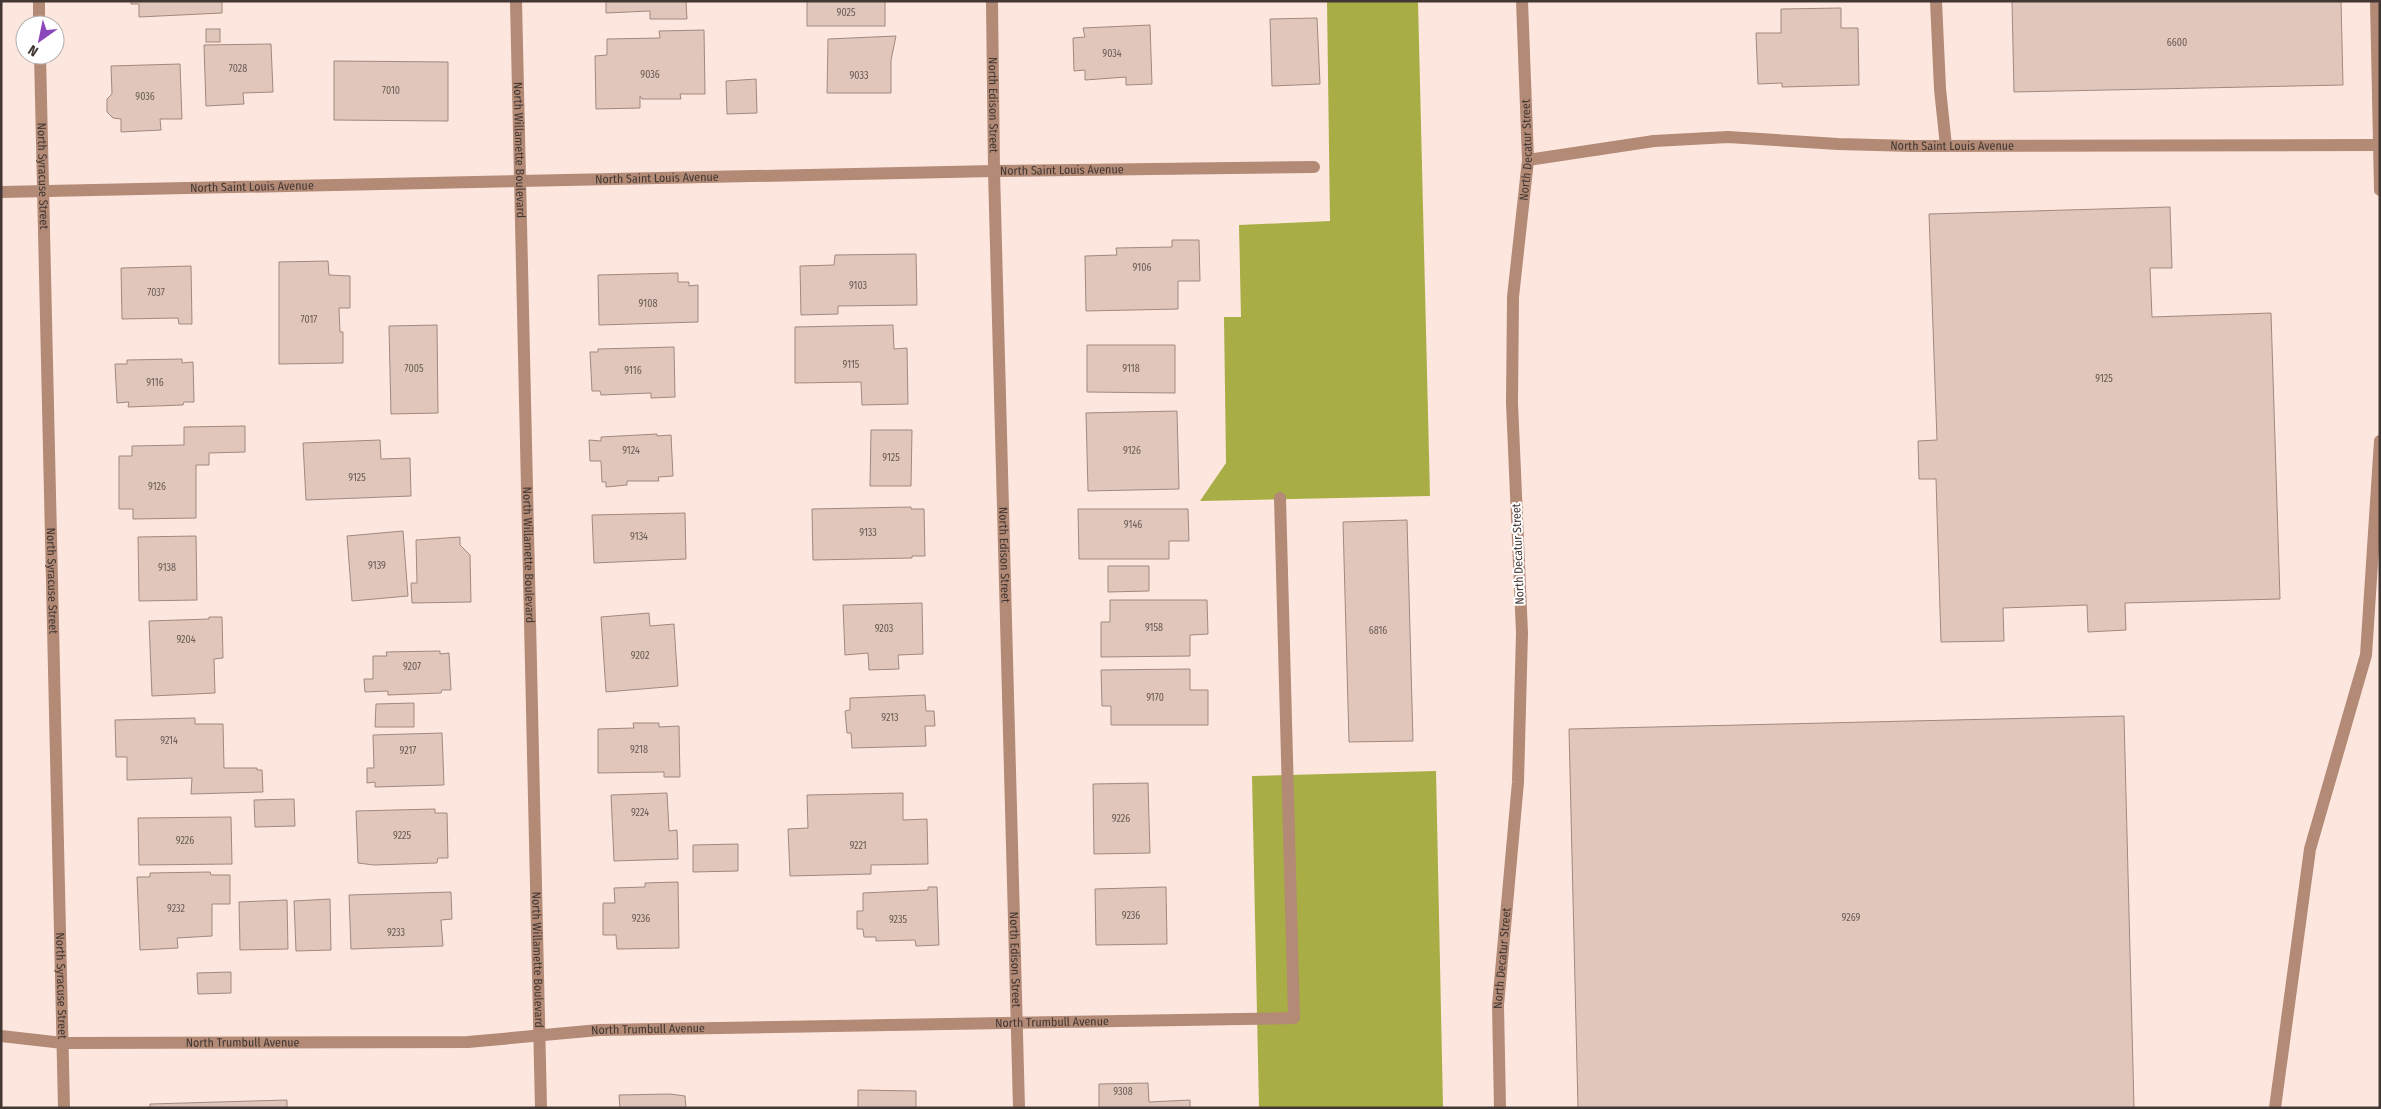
<svg xmlns="http://www.w3.org/2000/svg" width="2381" height="1109" font-family="'Fira Sans Condensed',sans-serif">
<rect width="100%" height="100%" fill="#fde6de"/>
<g fill="#a9ad45">
<polygon points="1327,1 1418,1 1430,496 1200,501 1226,463 1224,317 1241,317 1239,225 1330,221"/>
<polygon points="1436,771 1443,1108 1259,1108 1252,776"/>
</g>
<g fill="#e0c6bb" stroke="#a2897f">
<polygon points="131,1 222,1 222,13 139,17 139,4 131,4"/>
<polygon points="606,1 686,1 687,19 650,19 650,11 606,13"/>
<rect x="807" y="1" width="78" height="25"/>
<polygon points="2012,1 2341,1 2343,85 2014,92"/>
<polygon points="1841,8 1841,28 1858,28 1859,85 1782,87 1782,83 1758,84 1756,33 1781,33 1781,9"/>
<polygon points="1317,18 1320,84 1272,86 1270,19"/>
<polygon points="1150,25 1152,84 1126,85 1126,77 1085,80 1085,70 1074,71 1073,38 1085,37 1083,28"/>
<rect x="206" y="29" width="14" height="13"/>
<polygon points="704,30 705,94 680,94 681,99 642,99 640,96 640,108 596,109 595,56 607,55 607,39 660,38 659,31"/>
<polygon points="896,36 891,60 891,93 827,93 828,39"/>
<polygon points="271,44 273,92 243,93 244,104 206,106 204,45"/>
<polygon points="334,61 448,62 448,121 334,120"/>
<polygon points="180,64 182,119 160,119 161,130 121,132 121,119 113,118 107,112 107,99 112,94 111,66"/>
<polygon points="756,79 757,113 727,114 726,81"/>
<polygon points="2170,207 2172,268 2150,268 2152,317 2271,313 2280,599 2125,603 2126,630 2088,632 2087,605 2003,608 2004,641 1941,642 1936,479 1919,479 1918,441 1937,440 1929,214"/>
<polygon points="1172,240 1199,240 1200,281 1178,281 1178,309 1086,311 1085,256 1117,255 1116,248 1172,247"/>
<polygon points="916,254 917,305 838,306 838,314 801,315 800,266 834,265 835,255"/>
<polygon points="328,261 329,275 350,276 350,308 339,308 340,332 343,332 343,363 279,364 279,262"/>
<polygon points="191,266 192,324 179,324 178,318 122,319 121,268"/>
<polygon points="678,273 678,282 689,282 689,286 698,285 698,322 599,325 598,275"/>
<polygon points="437,325 438,413 391,414 389,326"/>
<polygon points="893,325 894,349 907,348 908,404 862,405 861,382 795,383 795,327"/>
<polygon points="1087,345 1175,345 1175,393 1087,392"/>
<polygon points="674,347 675,397 651,398 651,393 601,395 600,391 592,391 590,352 598,352 598,349"/>
<polygon points="182,359 182,363 193,362 194,402 184,402 183,405 128,407 129,402 117,403 115,364 127,364 127,360"/>
<polygon points="1177,411 1179,489 1088,491 1086,413"/>
<polygon points="245,426 245,452 209,453 209,465 196,465 196,518 133,519 133,509 119,509 119,456 132,456 132,446 184,445 184,427"/>
<polygon points="871,430 912,430 911,486 870,486"/>
<polygon points="657,434 657,436 671,435 673,476 658,477 659,481 627,481 627,485 606,487 606,482 602,482 601,461 590,461 589,440 601,441 601,437"/>
<polygon points="380,440 381,459 410,458 411,496 306,500 303,443"/>
<polygon points="911,507 911,509 924,509 925,556 912,556 912,558 813,560 812,509"/>
<polygon points="1078,509 1188,509 1189,541 1169,541 1169,559 1079,559"/>
<polygon points="685,513 686,559 594,563 592,515"/>
<polygon points="1407,520 1413,741 1349,742 1343,522"/>
<polygon points="403,531 408,596 352,601 347,536"/>
<polygon points="196,536 197,600 139,601 138,537"/>
<polygon points="460,537 460,545 470,555 471,602 412,603 411,583 417,583 416,540"/>
<polygon points="1108,566 1149,566 1149,591 1108,592"/>
<polygon points="1110,600 1207,600 1208,634 1190,635 1190,656 1101,657 1101,622 1110,622"/>
<polygon points="922,603 923,654 898,655 899,669 869,670 868,653 845,655 843,605"/>
<polygon points="649,613 650,626 674,624 678,686 606,692 601,617"/>
<polygon points="209,617 222,617 223,658 214,659 215,693 152,696 149,621 209,619"/>
<polygon points="440,651 440,654 449,653 451,690 442,690 441,693 388,695 388,691 365,692 364,679 373,679 373,656 387,656 386,652"/>
<polygon points="1190,669 1190,690 1208,690 1208,725 1111,725 1111,706 1102,706 1101,670"/>
<polygon points="925,695 926,711 934,711 935,726 925,726 926,746 852,748 851,733 847,733 845,711 850,710 850,698"/>
<polygon points="414,703 414,727 375,727 376,704"/>
<polygon points="2124,716 2134,1108 1578,1108 1569,729"/>
<polygon points="195,718 195,724 223,724 224,768 257,768 257,770 262,770 263,792 191,794 192,778 127,780 127,757 116,757 115,720"/>
<polygon points="633,723 659,723 659,727 679,726 680,777 664,777 664,772 598,773 598,729 634,728"/>
<polygon points="442,733 444,785 375,787 375,782 367,783 367,768 374,768 373,735"/>
<polygon points="1148,783 1150,853 1094,854 1093,784"/>
<polygon points="667,793 669,831 677,830 678,859 614,861 611,795"/>
<polygon points="903,793 903,820 927,819 928,864 871,865 871,874 790,876 788,829 808,828 807,795"/>
<polygon points="294,799 295,826 255,827 254,800"/>
<polygon points="435,809 435,813 447,813 448,858 438,858 437,863 374,865 358,863 356,811"/>
<polygon points="231,817 232,864 139,865 138,818"/>
<polygon points="738,844 738,871 693,872 693,845"/>
<polygon points="210,872 211,875 230,875 230,904 212,904 212,936 177,938 178,948 140,950 137,877 150,877 150,873"/>
<polygon points="678,882 679,948 617,949 616,935 603,935 603,903 615,903 614,888 645,887 645,883"/>
<polygon points="928,887 937,887 939,945 916,946 915,940 876,941 876,937 864,937 863,929 857,929 857,911 863,911 863,893 928,890"/>
<polygon points="1166,887 1167,944 1096,945 1095,889"/>
<polygon points="451,892 452,919 441,920 443,946 351,949 349,895"/>
<polygon points="330,899 331,950 296,951 294,901"/>
<polygon points="287,900 288,949 240,950 239,902"/>
<polygon points="231,972 231,993 198,994 197,973"/>
<polygon points="1148,1083 1149,1102 1190,1100 1190,1108 1099,1108 1099,1084"/>
<polygon points="858,1090 916,1091 916,1108 858,1108"/>
<polygon points="670,1094 685,1096 686,1108 620,1108 619,1095"/>
<polygon points="287,1100 287,1108 150,1108 150,1104"/>
</g>
<g fill="none" stroke-linecap="round" stroke-linejoin="round">
<g stroke="#b28a76" stroke-width="12">
<polyline points="39,1 39,25"/>
<path id="s1" d="M516,1L541,1108"/>
<path id="s2" d="M992,1L994,171L1019,1108"/>
<polyline points="1936,1 1940,89 1946,146"/>
<polyline points="2376,1 2380,190"/>
<path id="s3" d="M40,55L64,1108"/>
<path id="s4" d="M1528,160L1654,141L1728,137L1838,144L1912,146L2379,145"/>
<path id="s5" d="M1,192L994,171L1314,167"/>
<path id="s6" d="M1,1036L63,1043L468,1042L599,1030L1294,1018L1280,498"/>
<path id="s7" d="M1500,1108L1498,1005L1518,782L1522,633L1512,403L1513,297L1528,160L1522,1"/>
<polyline points="2275,1108 2310,849 2366,655 2380,441"/>
</g>
</g>
<g text-anchor="middle" dominant-baseline="central" stroke-width="4" stroke-linejoin="round" paint-order="stroke">
<g font-size="10" fill="#6a5b55">
<text x="846" y="13">9025</text>
<text x="2177" y="43">6600</text>
<text x="1112" y="54">9034</text>
<text x="238" y="69">7028</text>
<text x="650" y="75">9036</text>
<text x="859" y="76">9033</text>
<text x="391" y="91">7010</text>
<text x="145" y="97">9036</text>
<text x="1142" y="268">9106</text>
<text x="858" y="286">9103</text>
<text x="156" y="293">7037</text>
<text x="648" y="304">9108</text>
<text x="309" y="320">7017</text>
<text x="851" y="365">9115</text>
<text x="414" y="369">7005</text>
<text x="1131" y="369">9118</text>
<text x="633" y="371">9116</text>
<text x="2104" y="379">9125</text>
<text x="155" y="383">9116</text>
<text x="631" y="451">9124</text>
<text x="1132" y="451">9126</text>
<text x="891" y="458">9125</text>
<text x="357" y="478">9125</text>
<text x="157" y="487">9126</text>
<text x="1133" y="525">9146</text>
<text x="868" y="533">9133</text>
<text x="639" y="537">9134</text>
<text x="377" y="566">9139</text>
<text x="167" y="568">9138</text>
<text x="1154" y="628">9158</text>
<text x="884" y="629">9203</text>
<text x="1378" y="631">6816</text>
<text x="186" y="640">9204</text>
<text x="640" y="656">9202</text>
<text x="412" y="667">9207</text>
<text x="1155" y="698">9170</text>
<text x="890" y="718">9213</text>
<text x="169" y="741">9214</text>
<text x="639" y="750">9218</text>
<text x="408" y="751">9217</text>
<text x="640" y="813">9224</text>
<text x="1121" y="819">9226</text>
<text x="402" y="836">9225</text>
<text x="185" y="841">9226</text>
<text x="858" y="846">9221</text>
<text x="176" y="909">9232</text>
<text x="1131" y="916">9236</text>
<text x="1851" y="918">9269</text>
<text x="641" y="919">9236</text>
<text x="898" y="920">9235</text>
<text x="396" y="933">9233</text>
<text x="1123" y="1092">9308</text>
</g>
<g font-size="12" fill="#423733" stroke="#fff">
<text stroke="none"><textPath href="#s2" startOffset="104">North Edison Street</textPath></text>
<text stroke="none"><textPath href="#s4" startOffset="426">North Saint Louis Avenue</textPath></text>
<text stroke="none"><textPath href="#s1" startOffset="149">North Willamette Boulevard</textPath></text>
<text stroke="none"><textPath href="#s7" startOffset="960">North Decatur Street</textPath></text>
<text stroke="none"><textPath href="#s5" startOffset="1061">North Saint Louis Avenue</textPath></text>
<text stroke="none"><textPath href="#s3" startOffset="121">North Syracuse Street</textPath></text>
<text stroke="none"><textPath href="#s5" startOffset="656">North Saint Louis Avenue</textPath></text>
<text stroke="none"><textPath href="#s5" startOffset="251">North Saint Louis Avenue</textPath></text>
<text stroke="none"><textPath href="#s1" startOffset="554">North Willamette Boulevard</textPath></text>
<text transform="translate(1518 554) rotate(-92)">North Decatur Street</text>
<text stroke="none"><textPath href="#s2" startOffset="554">North Edison Street</textPath></text>
<text stroke="none"><textPath href="#s3" startOffset="526">North Syracuse Street</textPath></text>
<text stroke="none"><textPath href="#s1" startOffset="959">North Willamette Boulevard</textPath></text>
<text stroke="none"><textPath href="#s2" startOffset="959">North Edison Street</textPath></text>
<text stroke="none"><textPath href="#s7" startOffset="150">North Decatur Street</textPath></text>
<text stroke="none"><textPath href="#s3" startOffset="931">North Syracuse Street</textPath></text>
<text stroke="none"><textPath href="#s6" startOffset="1052">North Trumbull Avenue</textPath></text>
<text stroke="none"><textPath href="#s6" startOffset="648">North Trumbull Avenue</textPath></text>
<text stroke="none"><textPath href="#s6" startOffset="242">North Trumbull Avenue</textPath></text>
</g>
</g>
<rect width="2381" height="1109" fill="none" stroke="#423733" stroke-width="5"/>
<g transform="translate(40 40) rotate(213)"><circle r="24" fill="#ffffff" stroke="#b3afad"/>
<path d="M0-4L9 19L0 12L-9 19Z" fill="#8a46ba"/>
<text y="-8" font-size="14" font-weight="bold" text-anchor="middle" fill="#423733">N</text>
</g>
</svg>
